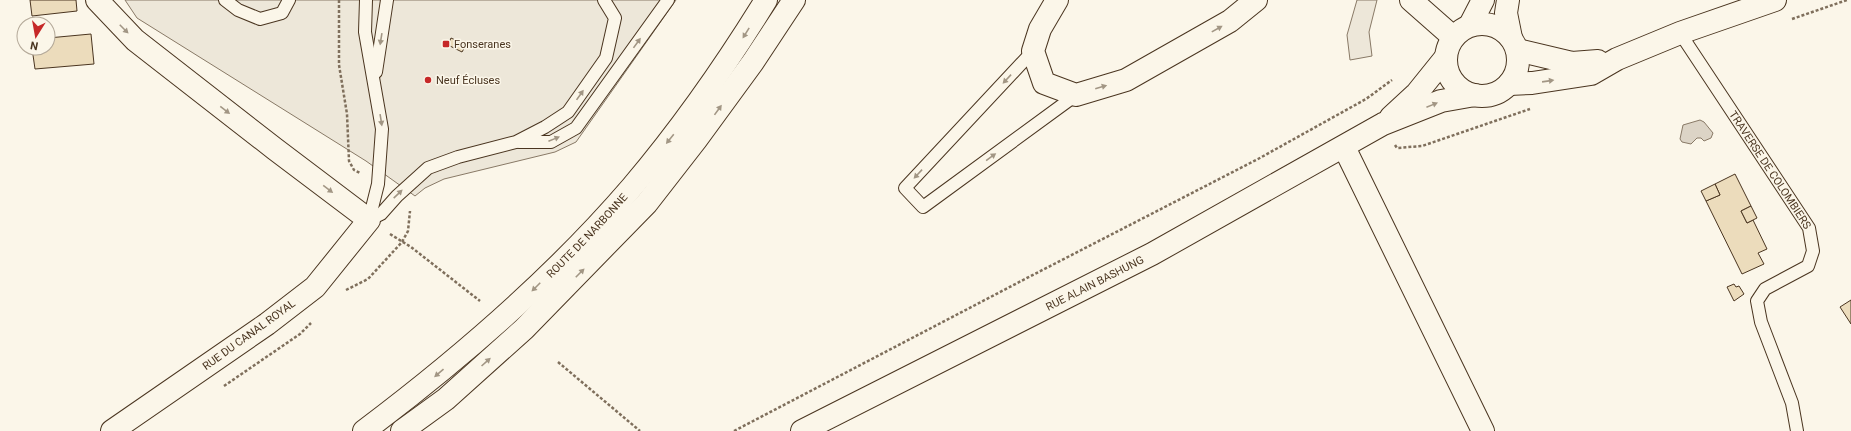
<svg xmlns="http://www.w3.org/2000/svg" width="1851" height="431" font-family="Roboto,sans-serif">
<rect width="100%" height="100%" fill="#fbf6e9"/>
<g fill="#ede7d9" stroke="#887966">
<polygon points="125,0 676,0 576,142 555,152 444,179 425,188 415,196 366,161 137,18"/>
<polygon points="1357,0 1377,0 1369,32 1372,56 1350,60 1347,35"/>
</g>
<polygon fill="#dcd4c6" stroke="#887966" points="1700,120 1704,122 1713,133 1711,138 1704,141 1701,138 1697,138 1691,144 1682,142 1680,139 1683,125"/>
<g fill="#ecdcbc" stroke="#4a3520">
<polygon points="30,0 76,0 77,11 32,16"/>
<polygon points="91,34 94,64 35,69 32,48 48,48 48,38"/>
<polygon points="451,38 466,45 462,52 448,45"/>
<polygon points="1735,174 1751,206 1741,211 1747,223 1753,220 1767,249 1758,253 1764,264 1742,274 1706,201 1720,195 1715,184"/>
<polygon points="1715,184 1720,195 1706,201 1701,191"/>
<polygon points="1751,206 1757,218 1747,223 1741,211"/>
<polygon points="1734,284 1736,287 1739,286 1744,294 1734,301 1727,287"/>
<polygon points="1851,300 1851,324 1840,307"/>
</g>
<g fill="none" stroke-linecap="round" stroke-linejoin="round">
<g stroke="#4a3520" stroke-width="14">
<g id="lane">
<polyline points="225,0 238,10 260,19 282,13 289,0"/>
<polyline points="366,0 365,32 382,129 378,184 369,220"/>
<path id="s1" d="M1680,33L1809,228L1813,251L1808,266L1765,289L1757,301L1761,322L1792,403L1797,431"/>
<polyline points="1033,51 905,188 923,207 1076,95"/>
<polyline points="376,72 387,0"/>
<polyline points="519,142 551,142 576,128 668,0"/>
<polyline points="369,220 381,214 397,196 428,168 458,157 516,142 545,127 568,112 606,58 615,18 604,0"/>
</g>
</g>
<g stroke="#4a3520" stroke-width="24">
<g id="street">
<polyline points="97,0 135,40 275,149 369,220 315,287 267,324 112,431"/>
<polyline points="1057,0 1040,29 1033,51 1044,83 1076,95 1126,80 1230,21 1256,0"/>
<polyline points="1411,0 1453,37"/>
<polyline points="1508,0 1506,13 1511,38"/>
<polyline points="1470,25 1483,0"/>
<polyline points="1517,50 1572,63 1598,61"/>
<polyline points="1509,84 1532,83 1591,74 1617,59 1680,33 1775,0"/>
<polyline points="1344,147 1483,431"/>
</g>
</g>
<g stroke="#4a3520" stroke-width="24">
<g id="secondary">
<circle cx="1482" cy="60" r="36"/>
<polyline points="1391,117 1417,93 1446,57"/>
<path id="s2" d="M802,431L1152,254L1383,124L1441,101L1475,95"/>
</g>
</g>
<g stroke="#4a3520" stroke-width="24">
<g id="primary">
<path id="s3" d="M364,431C461,358 553,279 632,187C682,128 726,65 766,0"/>
<polyline points="402,431 446,399 524,329 647,203 696,140 753,62 794,0"/>
</g>
</g>
<g stroke="#7f6f5c" stroke-width="2.5" stroke-dasharray="3 2" stroke-linecap="butt">
<polyline points="339,0 339,65 347,114 349,161 354,170 360,173"/>
<polyline points="1792,19 1847,0"/>
<polyline points="1395,145 1397,148 1422,146 1530,109"/>
<polyline points="390,234 411,247 480,301"/>
<polyline points="346,290 368,279 402,242 408,231 410,211"/>
<polyline points="558,362 640,431"/>
<polyline points="224,386 300,334 311,323"/>
<polyline points="734,431 1025,279 1258,159 1366,99 1392,80"/>
</g>
<use href="#lane" stroke="#fbf6e9" stroke-width="12"/>
<use href="#street" stroke="#fbf6e9" stroke-width="22"/>
<use href="#secondary" stroke="#fbf6e9" stroke-width="22"/>
<use href="#primary" stroke="#fbf6e9" stroke-width="22"/>
</g>
<defs><path id="oneway-solid" d="M-6-.8H1V-3.2L6.5 0L1 3.2V.8H-6Z"/></defs>
<g fill="#a29684">
<use href="#oneway-solid" transform="translate(124 29) rotate(45)"/>
<use href="#oneway-solid" transform="translate(1217 29) rotate(-29)"/>
<use href="#oneway-solid" transform="translate(746 33) rotate(122)"/>
<use href="#oneway-solid" transform="translate(381 39) rotate(99)"/>
<use href="#oneway-solid" transform="translate(637 43) rotate(-54)"/>
<use href="#oneway-solid" transform="translate(1007 79) rotate(133)"/>
<use href="#oneway-solid" transform="translate(1548 81) rotate(-8)"/>
<use href="#oneway-solid" transform="translate(1101 87) rotate(-16)"/>
<use href="#oneway-solid" transform="translate(580 95) rotate(-55)"/>
<use href="#oneway-solid" transform="translate(1432 105) rotate(-22)"/>
<use href="#oneway-solid" transform="translate(225 110) rotate(38)"/>
<use href="#oneway-solid" transform="translate(718 110) rotate(-54)"/>
<use href="#oneway-solid" transform="translate(381 120) rotate(81)"/>
<use href="#oneway-solid" transform="translate(554 139) rotate(-22)"/>
<use href="#oneway-solid" transform="translate(670 139) rotate(129)"/>
<use href="#oneway-solid" transform="translate(991 157) rotate(-36)"/>
<use href="#oneway-solid" transform="translate(918 174) rotate(133)"/>
<use href="#oneway-solid" transform="translate(328 189) rotate(37)"/>
<use href="#oneway-solid" transform="translate(398 194) rotate(-44)"/>
<use href="#oneway-solid" transform="translate(580 273) rotate(-45)"/>
<use href="#oneway-solid" transform="translate(536 287) rotate(135)"/>
<use href="#oneway-solid" transform="translate(486 362) rotate(-42)"/>
<use href="#oneway-solid" transform="translate(439 373) rotate(139)"/>
</g>
<g fill="#c62828" stroke="#fbf6e9" stroke-width="1.5">
<rect x="442" y="40" width="8" height="8" rx="2"/>
<circle cx="428" cy="80" r="4"/>
</g>
<g text-anchor="middle" dominant-baseline="central" stroke-width="3" stroke-linejoin="round" paint-order="stroke">
<g font-size="11" fill="#4a3520" stroke="#fbf6e9" text-anchor="start">
<text x="454" y="44">Fonseranes</text>
<text x="436" y="80">Neuf Écluses</text>
</g>
<g font-size="11" fill="#4a3520" stroke="#fbf6e9">
<text stroke="none"><textPath href="#s1" startOffset="164">TRAVERSE DE COLOMBIERS</textPath></text>
<text stroke="none"><textPath href="#s3" startOffset="297">ROUTE DE NARBONNE</textPath></text>
<text stroke="none"><textPath href="#s2" startOffset="328">RUE ALAIN BASHUNG</textPath></text>
<text transform="translate(249 335) rotate(-36)">RUE DU CANAL ROYAL</text>
</g>
</g>
<g transform="translate(36 36) rotate(191)"><circle r="19" fill="#fbf6e9" stroke="#b4a999"/>
<path d="M0-3L7 15L0 10L-7 15Z" fill="#c62828"/>
<text y="-6" font-size="11" font-weight="bold" text-anchor="middle" fill="#4a3520">N</text>
</g>
</svg>
